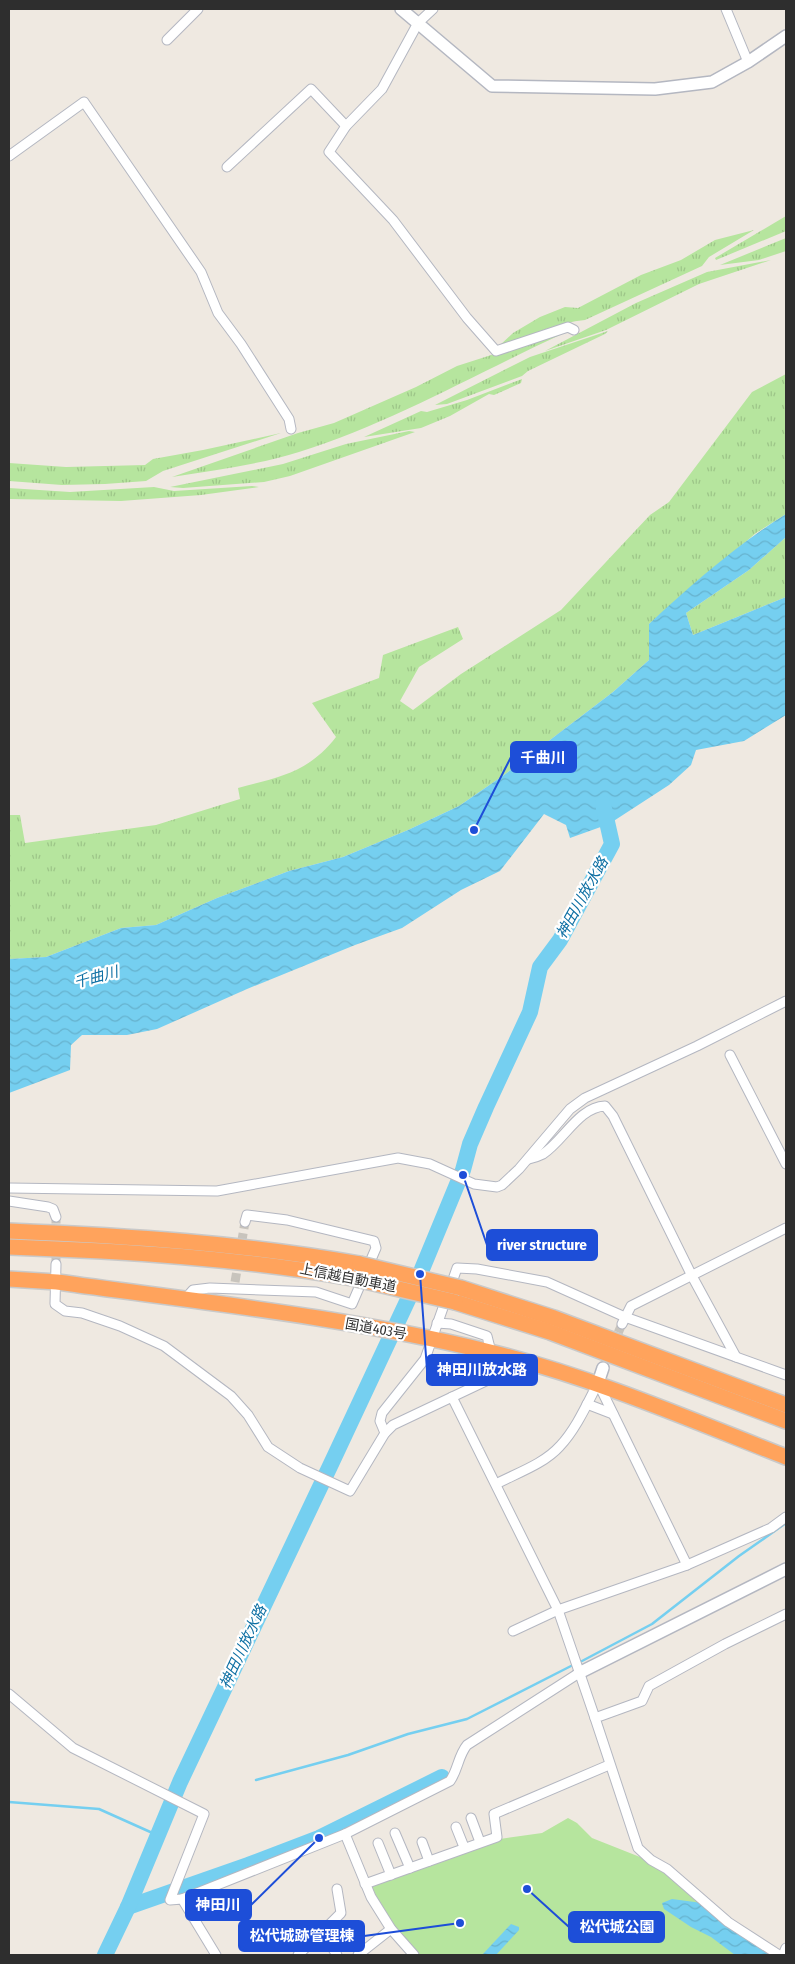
<svg xmlns="http://www.w3.org/2000/svg" width="795" height="1964" font-family="'Fira Sans Condensed','Noto Sans JP',sans-serif">
<defs>
<pattern id="grass-tufts" width="24" height="20" patternUnits="userSpaceOnUse" patternTransform="scale(1.25)"><rect width="24" height="20" fill="#b6e59e"/><path d="M3 7l-1-3M5 7V3M7 7l1-3M15 17l-1-3M17 17v-4M19 17l1-3" fill="none" stroke="#9dc588"/></pattern>
<pattern id="water-waves" width="16" height="10" patternUnits="userSpaceOnUse" patternTransform="scale(1.25)"><rect width="16" height="10" fill="#75cff0"/><path d="M0 5q4-4 8 0t8 0" fill="none" stroke="#66b2ce"/></pattern>
</defs>
<rect width="100%" height="100%" fill="#efe9e1"/>
<g fill="url(#grass-tufts)">
<polygon points="786,216 786,231 716,260 715,258"/>
<path d="M754,230L709,257L702,266L585,320C555,323 526,337 498,347L513,333L540,317L565,307L578,308L641,275L681,260L715,240Z"/>
<polygon points="786,238 786,251 759,260 720,265"/>
<polygon points="771,260 699,284 606,330 545,351 636,303 707,272"/>
<polygon points="608,331 605,334 528,371 522,376 447,404 435,405 530,357"/>
<path d="M560,333V335C473,375 391,423 299,452C258,465 214,470 172,477L298,433L334,423L416,387L457,366Z"/>
<path d="M786,374V514L756,533L649,624V660L613,692L504,775L459,806L408,830L343,857L289,871L217,898L156,925L121,928L46,957L9,959V815H20L25,843L156,825L240,799L238,788C279,777 308,773 336,737L312,703L379,678L383,655L458,627L463,639L419,667L400,701L413,710L461,674L561,610L650,515L669,502L752,392Z"/>
<polygon points="522,379 521,383 494,395 489,394 450,416 421,428 364,437 421,411 427,412 467,400"/>
<polygon points="409,431 415,432 290,476 264,482 183,488 170,487 283,464 346,444"/>
<polygon points="281,433 163,471 146,481 105,484 62,485 9,481 9,463 66,467 145,465 153,459 203,450"/>
<polygon points="252,486 259,487 201,495 121,501 9,499 9,488 70,492 154,487 174,491"/>
<polygon points="786,537 786,597 693,635 686,613 749,570"/>
</g>
<polygon fill="#b6e59e" points="568,1818 577,1823 592,1838 640,1857 666,1872 775,1955 419,1955 390,1923 369,1886 500,1839 542,1833"/>
<g fill="url(#water-waves)">
<path d="M786,514V537L749,570L686,613L693,635L786,597V715L744,741L696,750L691,765L669,785L609,824L570,838L566,825L544,814L500,871L461,890L402,928L355,945L247,989L157,1029L127,1035H82L71,1045L70,1070L9,1093V959L46,957L121,928L156,925L217,898L289,871L343,857L408,830L459,806L504,775L613,692L649,660V624C692,584 737,545 786,514Z"/>
<polygon points="672,1899 702,1903 775,1955 735,1955 711,1937 691,1927 664,1909 662,1903"/>
<polygon points="511,1924 519,1927 519,1930 496,1955 482,1955"/>
</g>
<g fill="none" stroke-linecap="round" stroke-linejoin="round">
<g stroke="#75cff0" stroke-width="2.5">
<polyline points="582,1661 652,1624 739,1556 786,1523"/>
<polyline points="256,1780 348,1755 408,1734 467,1719 571,1666"/>
<polyline points="180,1782 187,1780"/>
<polyline points="9,1802 99,1809 157,1835"/>
</g>
<g stroke="#75cff0" stroke-width="16">
<polyline points="128,1907 248,1865 319,1838 442,1777"/>
<polyline points="105,1955 128,1907 180,1782 331,1464 420,1274 463,1170 470,1144 486,1107 530,1012 540,967 560,940 612,844 603,804"/>
</g>
<g stroke="#c8c4bd" stroke-width="9" stroke-dasharray="9 4.5" stroke-linecap="butt">
<polyline points="56,1264 56,1217"/>
<polyline points="235,1282 245,1222"/>
<polyline points="613,1345 622,1324"/>
</g>
<g stroke="#b4b7c1" stroke-width="11">
<g id="street">
<polyline points="433,9 418,23 382,89 346,126 329,152 393,220 467,318 496,351 568,327 574,330"/>
<polyline points="726,9 748,62"/>
<polyline points="167,40 198,9"/>
<polyline points="9,156 84,102 201,272 218,313 241,344 289,419 291,429"/>
<polyline points="227,167 311,89 346,126"/>
<polyline points="730,1055 786,1164"/>
<path d="M529,1159C533,1158 539,1156 543,1154C564,1140 579,1107 605,1106L613,1116L692,1276L736,1357"/>
<polyline points="9,1188 217,1191 398,1158 430,1164 474,1184 497,1187 502,1185 519,1169 570,1109 585,1098 697,1046 786,1001"/>
<polyline points="9,1201 48,1207 53,1209 56,1217"/>
<polyline points="56,1264 55,1304 65,1311 82,1313 120,1326 164,1346 231,1396 248,1415 268,1447 300,1468 350,1491 385,1433 393,1425 507,1371"/>
<polyline points="185,1299 193,1290 210,1288 316,1292 352,1304 376,1248 374,1241 287,1220 247,1215 245,1222"/>
<polyline points="437,1323 451,1324 487,1336 491,1352"/>
<polyline points="622,1324 631,1306 786,1228"/>
<polyline points="599,1385 687,1565"/>
<polyline points="452,1397 558,1610 595,1718"/>
<polyline points="587,1404 613,1414"/>
<polyline points="385,1433 380,1421 382,1413 425,1359 457,1268 477,1269 547,1282 625,1317 786,1375"/>
<path d="M496,1484C517,1473 544,1464 560,1446C576,1429 587,1404 598,1383"/>
<polyline points="513,1631 558,1610 687,1565 771,1528 786,1517"/>
<polyline points="9,1694 73,1748 204,1814 170,1900 182,1899 216,1955"/>
<polyline points="471,1818 480,1842"/>
<polyline points="456,1827 464,1847"/>
<polyline points="395,1833 410,1868"/>
<polyline points="345,1834 371,1897 391,1929 414,1955"/>
<polyline points="422,1842 429,1861"/>
<polyline points="378,1843 391,1875"/>
<polyline points="365,1884 497,1837 494,1814 609,1765"/>
<path d="M182,1899L345,1834L450,1781C458,1770 458,1756 467,1745L579,1673"/>
<polyline points="322,1932 341,1913 337,1889"/>
<polyline points="298,1955 322,1932 337,1955"/>
<polyline points="358,1955 391,1929"/>
<polyline points="779,1955 728,1922 667,1869 651,1860 638,1848 595,1718 642,1701 649,1686 725,1644 786,1614"/>
<polyline points="783,1955 786,1948"/>
</g>
</g>
<g stroke="#b4b7c1" stroke-width="14">
<g id="secondary">
<polyline points="401,9 492,86 655,89 712,82 748,62 786,36"/>
<polyline points="598,1383 603,1368"/>
<polyline points="579,1673 786,1569"/>
</g>
</g>
<g stroke="#c9c9c9" stroke-width="18">
<g id="highway">
<path d="M9,1231C128,1236 242,1243 360,1264"/>
<path d="M9,1247C124,1251 238,1258 352,1278"/>
<path d="M9,1279L57,1282C201,1302 348,1317 490,1352C592,1377 689,1419 786,1457"/>
<polyline points="461,1288 554,1318 786,1405"/>
<polyline points="455,1302 550,1332 786,1421"/>
</g>
</g>
<use href="#street" stroke="#fff" stroke-width="9"/>
<use href="#secondary" stroke="#fff" stroke-width="11"/>
<use href="#highway" stroke="#ffa35c" stroke-width="15"/>
<g stroke="#c9c9c9" stroke-width="18" stroke-linecap="butt">
<g id="highway-bridge">
<polyline points="360,1264 461,1288"/>
<polyline points="352,1278 455,1302"/>
</g>
</g>
<use href="#highway-bridge" stroke="#ffa35c" stroke-width="15"/>
</g>
<g text-anchor="middle" dominant-baseline="central" stroke-width="4.5" stroke-linejoin="round" paint-order="stroke">
<g font-size="14" fill="#2e2e2e" stroke="#fff">
<text transform="translate(348 1278) rotate(11)">上信越自動車道</text>
<text transform="translate(376 1329) rotate(10)">国道403号</text>
</g>
<g font-size="15" font-style="italic" fill="#0d6fa3" stroke="#fff">
<text transform="translate(582 898) rotate(-61)">神田川放水路</text>
<text transform="translate(96 977) rotate(-15)">千曲川</text>
<text transform="translate(243 1647) rotate(-65)">神田川放水路</text>
</g>
</g>
<path fill="none" stroke="#1d4ed8" stroke-width="2" d="M474 830L511 757M463 1175L487 1245M420 1274L427 1370M319 1838L251 1905M527 1889L569 1927M460 1923L364 1936"/>
<g fill="#1d4ed8" stroke="#fff" stroke-width="2">
<circle cx="474" cy="830" r="5"/>
<circle cx="463" cy="1175" r="5"/>
<circle cx="420" cy="1274" r="5"/>
<circle cx="319" cy="1838" r="5"/>
<circle cx="527" cy="1889" r="5"/>
<circle cx="460" cy="1923" r="5"/>
</g>
<g fill="#1d4ed8" stroke="#1d4ed8" stroke-width="2">
<rect x="511" y="742" width="65" height="30" rx="5"/>
<rect x="487" y="1230" width="110" height="30" rx="5"/>
<rect x="427" y="1355" width="110" height="30" rx="5"/>
<rect x="186" y="1890" width="65" height="30" rx="5"/>
<rect x="569" y="1912" width="95" height="30" rx="5"/>
<rect x="239" y="1921" width="125" height="30" rx="5"/>
</g>
<g font-size="15" text-anchor="middle" font-weight="bold" fill="#fff">
<text x="543" y="763">千曲川</text>
<text x="542" y="1250">river structure</text>
<text x="482" y="1375">神田川放水路</text>
<text x="218" y="1910">神田川</text>
<text x="617" y="1932">松代城公園</text>
<text x="302" y="1941">松代城跡管理棟</text>
</g>
<rect width="795" height="1964" fill="none" stroke="#2e2e2e" stroke-width="20"/>
</svg>
